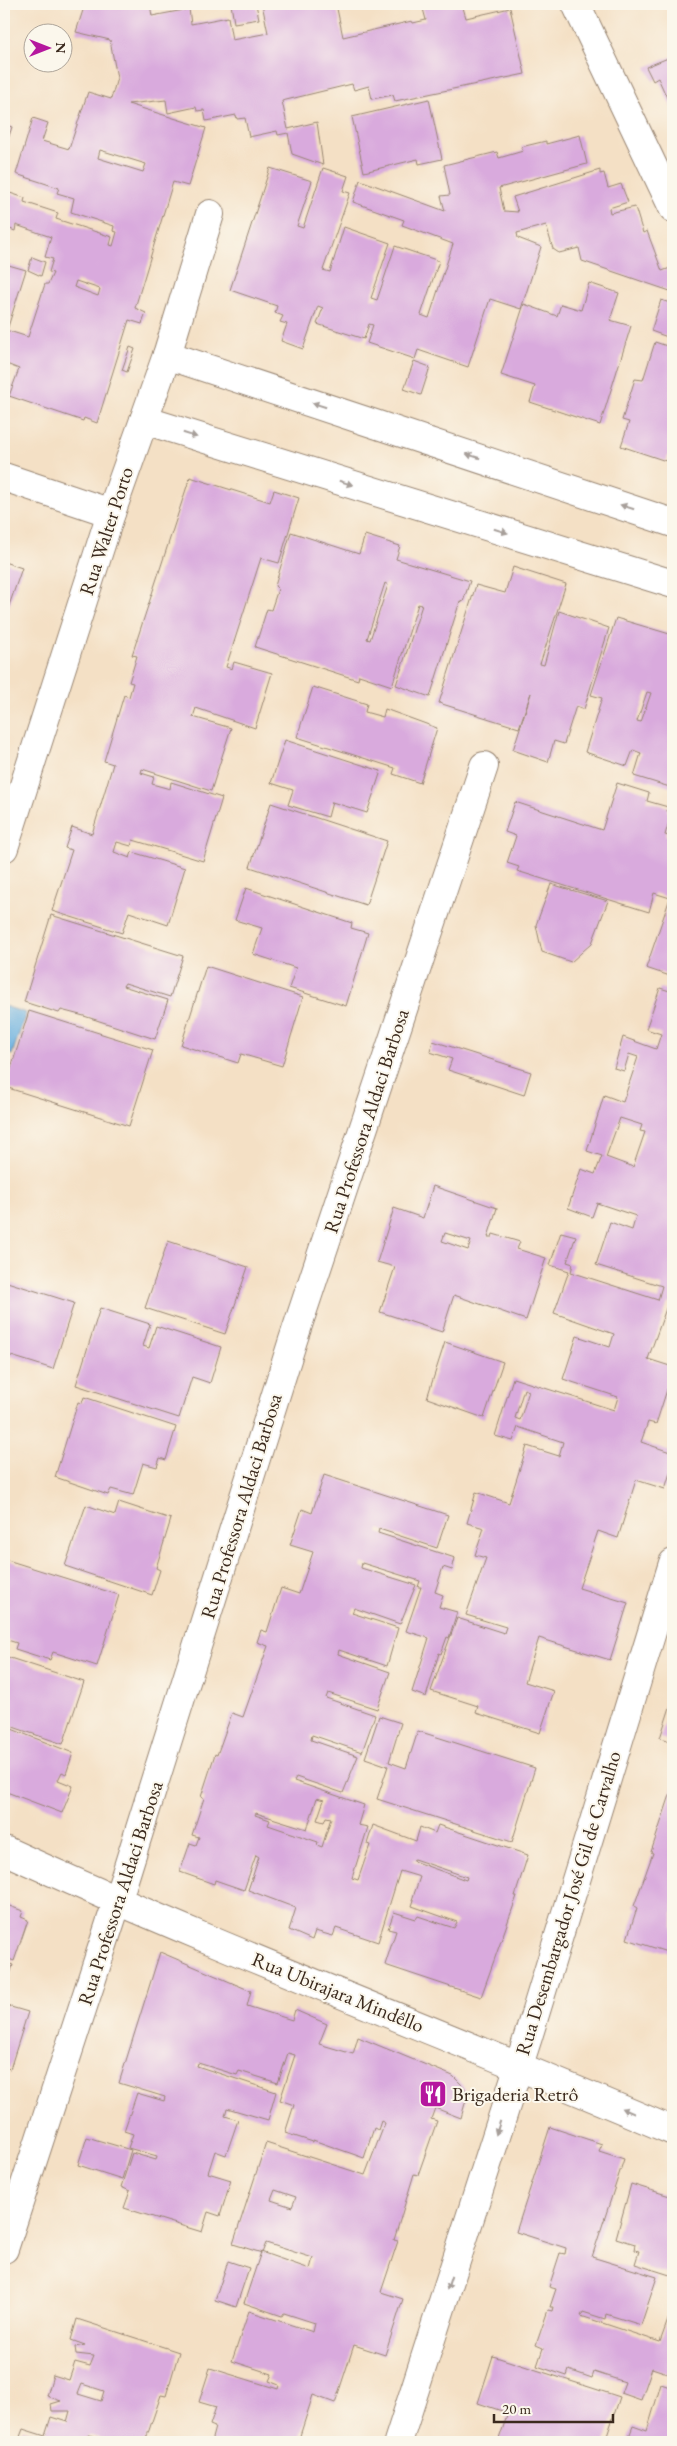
<svg xmlns="http://www.w3.org/2000/svg" width="677" height="2446" font-family="'EB Garamond',serif">
<rect width="100%" height="100%" fill="#fbf7ec"/>
<filter id="ink" filterUnits="userSpaceOnUse"><feTurbulence type="fractalNoise" baseFrequency=".02" numOctaves="2"/><feDisplacementMap in="SourceGraphic" scale="10" xChannelSelector="R" yChannelSelector="G"/><feConvolveMatrix kernelMatrix="1 2 1 2 8 2 1 2 1" color-interpolation-filters="sRGB"/></filter>
<filter id="wash" filterUnits="userSpaceOnUse"><feTurbulence type="fractalNoise" baseFrequency=".0096" numOctaves="4" result="noise"/><feDisplacementMap in="SourceGraphic" scale="20" xChannelSelector="R" yChannelSelector="G"/><feGaussianBlur stdDeviation="1.12" result="paint"/><feColorMatrix in="noise" values="0 0 0 0 0 0 0 0 0 0 0 0 0 0 0 0 0 1.4 0 .05"/><feComposite in="paint" operator="in"/></filter>
<g filter="url(#wash)">
<rect width="100%" height="100%" fill="#f4e0c5"/>
<polygon fill="#68afdf" stroke="#526c7e" points="4,1006 26,1013 12,1055 4,1052"/>
<g id="blocks">
<g fill="#d9aadd" fill-rule="evenodd">
<path d="M85,4H150L152,16L189,9L191,24L228,17L232,40L268,33L262,4H336L343,37L412,21L413,23L426,20L422,5L429,4H462L466,18L510,8L525,74L395,101L393,95L372,99L369,86L354,90L352,84L282,101L288,129L317,122L323,165L292,154L288,133L278,135L277,131L249,137L245,118L237,119L236,115L206,121L204,110L197,111L196,107L168,113L166,100L128,104L206,128L188,186L173,182L135,308L146,313L142,324L129,320L97,423L84,418L83,421L9,396L19,369L4,363V336L6,330L28,337L45,284H48L53,273L49,272L53,259L45,257L51,237L16,225L15,231L10,229L4,248V191L25,198L24,202L58,213L56,219L112,237L110,245L113,246L117,232L113,231L114,226L71,212L74,198L57,193L59,188L16,174L33,118L48,123L42,141L69,149L88,92L111,99L117,78L110,40L76,32ZM100,150L146,164L143,172L98,158ZM76,281L100,289L98,296L74,287Z"/>
<polygon points="231,4 256,4 259,19 234,23"/>
<polygon points="673,56 673,111 658,78 653,81 646,67"/>
<polygon points="429,99 442,159 419,164 418,159 364,172 352,117"/>
<polygon points="4,124 12,127 4,151"/>
<polygon points="580,135 587,164 499,188 504,211 518,212 513,197 600,170 600,174 604,173 608,188 621,184 628,202 609,208 610,213 635,207 643,233 647,231 662,271 673,267 673,292 582,261 579,248 559,253 553,249 546,225 517,233 518,238 541,247 521,309 490,299 468,367 418,350 415,359 367,343 373,325 369,324 364,339 317,324 323,308 318,306 303,349 281,341 287,324 280,322 283,316 275,313 277,306 230,290 270,168 312,181 297,226 303,228 323,168 348,176 343,191 350,193 323,270 330,272 344,227 390,243 371,298 377,300 395,246 439,261 421,315 429,318 453,244 402,225 404,220 353,202 360,180 445,211 441,196 450,195 444,165 497,152 499,158 523,151 521,147 546,141 546,144"/>
<polygon points="32,257 45,262 41,276 28,270"/>
<polygon points="5,264 26,270 7,330 4,329"/>
<polygon points="589,283 619,293 610,320 631,326 600,425 530,402 535,386 501,375 524,304 557,316 561,304 581,310"/>
<polygon points="661,300 673,304 673,339 651,331"/>
<polygon points="655,342 673,348 673,443 666,461 621,446 629,422 622,420 635,379 643,380"/>
<polygon points="130,347 135,349 127,372 122,370"/>
<polygon points="414,361 430,367 421,395 404,389"/>
<polygon points="190,477 270,502 274,490 299,498 279,563 261,558 226,667 232,669 234,662 272,673 255,728 196,708 193,717 231,728 211,791 142,769 141,773 154,777 152,784 170,789 171,782 222,798 203,861 133,840 131,846 117,842 114,852 130,858 132,852 185,868 168,925 129,912 122,933 52,911 72,850 65,848 72,827 92,834 113,764 104,761 124,695 129,697 133,683 129,682 137,656 132,655"/>
<path d="M291,532L359,554L365,535L400,546L396,559L470,581L463,602L460,601L430,697L396,685L422,605L418,604L392,686L359,675L358,680L255,647L267,609L271,610L278,589L275,586ZM385,583L388,585L370,640L367,639Z"/>
<polygon points="4,562 22,568 4,620"/>
<polygon points="513,567 566,584 540,664 544,665 559,611 609,628 584,709 576,706 564,744 554,741 548,762 513,750 531,693 519,728 439,703 476,585 505,593"/>
<path d="M616,618L673,635V788L634,776L641,753L633,750L627,766L585,752L602,698L591,695ZM647,692L651,693L641,722L637,721Z"/>
<polygon points="313,687 367,704 365,712 383,717 385,709 437,728 420,783 393,774 395,768 297,737"/>
<polygon points="285,740 381,771 367,813 332,802 328,817 288,805 293,790 271,783"/>
<polygon points="617,783 649,793 647,801 668,807 667,811 672,812 665,835 669,836 670,832 673,833 673,977 646,968 670,898 654,893 649,912 517,871 519,867 507,863 516,836 505,832 515,802 602,830"/>
<polygon points="271,803 387,841 366,905 250,867"/>
<polygon points="551,884 608,901 592,943 571,962 542,952 536,925"/>
<polygon points="246,888 352,923 351,928 368,933 346,1006 289,988 296,968 253,954 262,928 235,920"/>
<polygon points="51,915 183,956 170,997 125,983 123,986 168,1000 155,1039 84,1016 61,1010 59,1013 24,1002"/>
<polygon points="206,966 303,997 282,1066 241,1054 238,1063 181,1045"/>
<path d="M660,988L673,992V1305L668,1303L648,1359L673,1367V1371L656,1424L648,1422L641,1442L673,1453V1463L665,1489L636,1480L618,1538L598,1531L579,1588L628,1603L610,1660L539,1638L525,1682L554,1691L540,1733L476,1713L478,1706L431,1691L457,1618L504,1633L506,1627L466,1615L486,1558L475,1555L484,1528L467,1523L476,1492L509,1503L527,1446L559,1456L563,1442L518,1427L513,1441L495,1436L513,1378L614,1410L618,1397L563,1379L577,1336L610,1347L614,1334L554,1313L569,1271L550,1265L561,1232L576,1236L567,1262L573,1264L571,1272L658,1300L662,1286L596,1265L610,1222L632,1230L636,1216L597,1203L592,1217L568,1208L581,1169L595,1174L602,1156L587,1151L604,1095L623,1102L638,1057L629,1054L624,1071L614,1068L623,1037L656,1049L661,1034L646,1029ZM620,1118L642,1125L640,1131L645,1132L633,1167L606,1157ZM524,1389L529,1391L520,1420L515,1418Z"/>
<polygon points="29,1011 153,1050 129,1126 5,1087"/>
<polygon points="433,1041 531,1072 524,1095 448,1070 452,1059 430,1052"/>
<path d="M433,1186L497,1208L488,1237H492L493,1234L520,1242L517,1249L546,1258L526,1320L454,1295L442,1332L380,1312L395,1267L377,1262L394,1208L423,1218ZM445,1233L471,1241L468,1250L442,1241Z"/>
<polygon points="168,1241 248,1267 225,1334 145,1308"/>
<polygon points="4,1281 74,1303 53,1369 8,1355 4,1365"/>
<polygon points="100,1308 150,1324 143,1346 149,1348 156,1326 221,1347 210,1383 192,1377 179,1418 76,1385"/>
<polygon points="445,1342 503,1362 484,1418 427,1398"/>
<polygon points="84,1397 176,1427 166,1460 160,1458 157,1467 143,1463 133,1495 111,1489 108,1495 55,1477 78,1402 82,1403"/>
<path d="M324,1475L448,1515L437,1548L379,1529L378,1533L455,1558L452,1570L443,1567L435,1592L443,1595L439,1607L457,1612L449,1638L447,1637L441,1654L439,1653L426,1697L412,1692L429,1638L406,1631L421,1587H418L420,1581L362,1563L361,1568L416,1585L400,1624L354,1608L352,1613L398,1628L387,1666L339,1650L338,1654L390,1672L377,1709L328,1693L326,1698L375,1715L362,1752L312,1735L311,1740L358,1756L343,1793L296,1777L294,1781L364,1805L358,1825L368,1827L352,1878L358,1880L370,1845L367,1844L373,1825L416,1841L420,1827L435,1833L438,1825L528,1855L515,1896H517L481,1997L385,1965L396,1931L388,1929L394,1912L416,1919L418,1916L454,1928L457,1922L412,1906L414,1900H412L420,1877L400,1871L378,1942L336,1928L333,1936L315,1931L312,1940L289,1930L296,1908L248,1890L259,1857L256,1855L244,1890L215,1880L214,1884L180,1872L190,1843L196,1845L199,1837L192,1835L204,1798L201,1797L215,1754L217,1755L232,1713L243,1717L268,1646L257,1642L261,1630L267,1632L281,1588L299,1594L313,1552L290,1545L302,1509L312,1513ZM317,1798L324,1800L317,1820L324,1822L326,1817L331,1818L322,1847L317,1845L318,1842L268,1825L270,1820L255,1815L256,1813L307,1829ZM414,1859L467,1877L466,1880L413,1861Z"/>
<polygon points="119,1502 171,1519 156,1568 160,1570 152,1595 65,1566 86,1505 115,1515"/>
<polygon points="4,1559 119,1595 97,1666 53,1652 50,1660 15,1649 17,1643 4,1639"/>
<polygon points="4,1656 84,1682 63,1744 4,1724"/>
<polygon points="673,1698 673,1742 660,1738"/>
<polygon points="379,1716 401,1723 389,1762 406,1768 418,1731 535,1768 512,1842 377,1799 388,1766 365,1758"/>
<polygon points="4,1726 73,1753 66,1774 62,1772 58,1780 73,1786 62,1813 4,1791"/>
<polygon points="673,1786 673,1940 670,1953 627,1939 637,1908 634,1906 653,1853 651,1852"/>
<polygon points="4,1904 23,1911 21,1917 28,1920 14,1961 9,1959 7,1963 13,1965 4,1993"/>
<path d="M160,1952L251,1991L247,2006L292,2020L295,2010L327,2024L319,2044L353,2054L358,2037L453,2076L464,2087L467,2096L461,2118L435,2108L431,2119L437,2121L418,2175L414,2174L394,2240L398,2241L381,2292L403,2299L385,2355L354,2345L335,2403L313,2395L298,2442H211L215,2427L210,2425L216,2407L199,2402L210,2368L278,2389L279,2385L269,2381L272,2374L232,2361L249,2311L313,2332L315,2323L284,2313L282,2316L244,2303L261,2252L310,2269L313,2258L266,2243L262,2253L233,2244L266,2143L365,2175L385,2123L381,2121L378,2130L374,2128L364,2158L313,2140V2142L285,2133L294,2105L280,2100L295,2055L288,2053L278,2083L239,2071L237,2075L198,2063L197,2066L276,2092L268,2120L227,2108L225,2116L238,2120L226,2155L215,2151L208,2173L231,2180L220,2216L208,2212L202,2232L124,2208L130,2191L121,2187L132,2153L156,2160L157,2156L128,2148L133,2134L124,2131L137,2093L164,2101L165,2097L119,2083ZM275,2190L296,2197L292,2207L271,2200Z"/>
<polygon points="4,2005 28,2012 10,2069 4,2067"/>
<polygon points="550,2127 602,2144 599,2151 624,2159 592,2257 657,2277 641,2325 606,2314 605,2319 583,2312 581,2316 660,2342 673,2306 673,2375 652,2368 641,2400 621,2393 625,2382 594,2372 592,2378 569,2370 567,2376 537,2366 543,2348 536,2345 548,2310 552,2311 553,2307 550,2307 556,2289 549,2287 560,2253 565,2254 566,2248 516,2232"/>
<polygon points="87,2137 131,2150 122,2179 78,2165"/>
<polygon points="631,2184 673,2197 673,2276 635,2264 639,2251 634,2250 635,2244 616,2238"/>
<polygon points="228,2261 249,2268 236,2307 215,2300"/>
<path d="M77,2319L179,2352L166,2396L161,2395L145,2442H108V2440L88,2435L86,2442H18L23,2429L45,2436L51,2417L67,2422L70,2411H52L51,2404L61,2401L47,2396L53,2375L69,2380L75,2362L90,2366L94,2356L76,2354L75,2347L85,2345L71,2340ZM82,2384L104,2391L101,2401L78,2394Z"/>
<polygon points="493,2356 620,2397 605,2442 498,2442 508,2413 478,2403"/>
<polygon points="661,2384 673,2388 673,2442 627,2442 633,2426 647,2431"/>
</g>
</g>
</g>
<g filter="url(#ink)">
<use href="#blocks" fill-opacity="0" stroke="#988572" stroke-width="1"/>
<g fill="none" stroke-linecap="round" stroke-linejoin="round">
<g stroke="#988572" stroke-width="30">
<g id="street">
<polyline points="576,4 673,208"/>
<polyline points="167,355 673,523"/>
<polyline points="144,420 673,584"/>
<polyline points="4,477 111,513"/>
<polyline points="4,848 111,513 167,355 210,214"/>
<path d="M4,1850C224,1951 451,2036 673,2131"/>
<polyline points="4,2249 117,1902 293,1340 484,766"/>
<polyline points="398,2442 528,2037 673,1563"/>
</g>
</g>
<use href="#street" stroke="#fff" stroke-width="28"/>
</g>
<defs><path id="oneway-solid" d="M-6-.8H1V-3.2L6.5 0L1 3.2V.8H-6Z" transform="scale(1.25)"/></defs>
<g fill="#a79f9a">
<use href="#oneway-solid" transform="translate(319 405) rotate(-162)"/>
<use href="#oneway-solid" transform="translate(190 435) rotate(17)"/>
<use href="#oneway-solid" transform="translate(473 456) rotate(-162)"/>
<use href="#oneway-solid" transform="translate(346 483) rotate(17)"/>
<use href="#oneway-solid" transform="translate(627 507) rotate(-162)"/>
<use href="#oneway-solid" transform="translate(501 531) rotate(17)"/>
<use href="#oneway-solid" transform="translate(628 2111) rotate(-157)"/>
<use href="#oneway-solid" transform="translate(498 2128) rotate(108)"/>
<use href="#oneway-solid" transform="translate(449 2283) rotate(108)"/>
</g>
</g>
<defs>
<g id="restaurant-square" transform="scale(1.4375)"><rect x="-9" y="-9" width="18" height="18" rx="4" fill="#b5179e" stroke="#fbf7ec"/><path d="M-5-6h1v4h1v-4h1v4h1v-4h1v5L-1.5 .5V6h-2V.5L-5-1ZM5-6V6H3V1.5H1.5Q1.5-4 5-6Z" fill="#fff"/></g>
</defs>
<g fill-rule="evenodd">
<use href="#restaurant-square" x="433" y="2094"/>
</g>
<g text-anchor="middle" dominant-baseline="central" stroke-width="4" stroke-linejoin="round" paint-order="stroke">
<g font-size="20" fill="#3b2a1e" stroke="#fbf7ec">
<text transform="translate(106 531) rotate(-72)">Rua Walter Porto</text>
<text transform="translate(366 1121) rotate(-72)">Rua Professora Aldaci Barbosa</text>
<text transform="translate(241 1506) rotate(-73)">Rua Professora Aldaci Barbosa</text>
<text transform="translate(120 1893) rotate(-72)">Rua Professora Aldaci Barbosa</text>
<text transform="translate(568 1903) rotate(-73)">Rua Desembargador José Gil de Carvalho</text>
<text transform="translate(338 1992) rotate(22)">Rua Ubirajara Mindêllo</text>
</g>
<g font-size="20" fill="#3b2a1e" stroke="#fbf7ec" text-anchor="start">
<text x="452" y="2094">Brigaderia Retrô</text>
</g>
</g>
<rect width="677" height="2446" fill="none" stroke="#fbf7ec" stroke-width="20"/>
<g transform="translate(48 48) rotate(90)"><circle r="24" fill="#fbf7ec" stroke="#aea59a"/>
<path d="M0-4L9 19L0 12L-9 19Z" fill="#b5179e"/>
<text y="-8" font-size="14" font-weight="bold" text-anchor="middle" fill="#3b2a1e">N</text>
</g>
<path d="M494 2414v8h119v-8" fill="none" stroke="#3b2a1e" stroke-width="2.5"/>
<text x="502" y="2414" font-size="15" fill="#3b2a1e" stroke="#fbf7ec" stroke-width="4" paint-order="stroke">20 m</text>
</svg>
